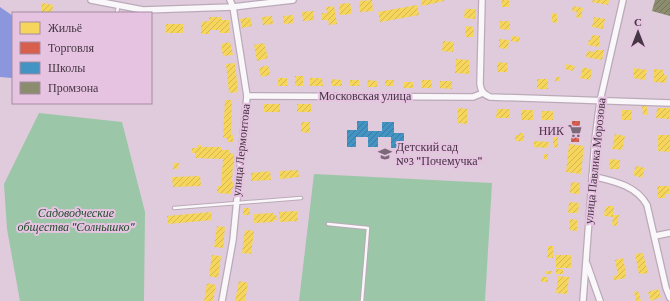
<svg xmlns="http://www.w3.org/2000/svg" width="670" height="301" font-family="'Crimson Pro',serif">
<defs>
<pattern id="homes-hatch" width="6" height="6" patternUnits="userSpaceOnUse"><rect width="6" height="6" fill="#f6d55c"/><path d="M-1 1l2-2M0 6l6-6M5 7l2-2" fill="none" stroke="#d4b751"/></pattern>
<pattern id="shops-hatch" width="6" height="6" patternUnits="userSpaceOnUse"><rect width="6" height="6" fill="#d6604d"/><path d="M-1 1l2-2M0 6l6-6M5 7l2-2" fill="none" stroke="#af5042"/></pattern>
<pattern id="schools-hatch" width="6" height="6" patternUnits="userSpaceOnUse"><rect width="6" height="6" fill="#4393c3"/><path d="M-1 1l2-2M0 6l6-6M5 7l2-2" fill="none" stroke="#3a79a0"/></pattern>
<pattern id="industry-hatch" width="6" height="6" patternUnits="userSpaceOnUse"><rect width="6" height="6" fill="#8c8c6e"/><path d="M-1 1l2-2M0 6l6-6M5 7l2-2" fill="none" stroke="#74735c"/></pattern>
</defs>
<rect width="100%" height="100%" fill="#dfcbdc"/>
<g fill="#9bc6a7">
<polygon points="39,113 122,122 145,212 144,301 20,301 7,229 4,184"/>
<polygon points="314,174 492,183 485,301 299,301"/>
</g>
<polygon fill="#8b96dd" points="0,7 13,16 12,78 0,77"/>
<g fill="url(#homes-hatch)">
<polygon points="372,0 373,11 360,12 359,1"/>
<polygon points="421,0 444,0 444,1 422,6"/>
<polygon points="502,0 509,0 509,7 501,7"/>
<polygon points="593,0 609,0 608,5 592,2"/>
<polygon points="42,3 53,5 52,13 41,13"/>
<polygon points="350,3 352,14 340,15 339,4"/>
<polygon points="417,5 419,15 380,22 378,12"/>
<polygon points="334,6 337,24 329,25 328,20 322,20 322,13 327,13 326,7"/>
<polygon points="573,6 583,8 581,18 576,17 577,12 572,11"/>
<polygon points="465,9 476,9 475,19 464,18"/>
<polygon points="313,11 314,20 303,21 302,12"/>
<polygon points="552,13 557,14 557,23 552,22"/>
<polygon points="293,15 294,23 284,24 283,16"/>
<polygon points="272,16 273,24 263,25 262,17"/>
<polygon points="209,17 221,17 221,20 229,20 230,33 220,33 220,30 210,30 210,34 201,34 201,22 209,21"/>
<polygon points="250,17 252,26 242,28 240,19"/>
<polygon points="594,17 605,19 603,29 592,27"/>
<polygon points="500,21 510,21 510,30 500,29"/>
<rect x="166" y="24" width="17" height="9"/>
<polygon points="466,26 474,27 473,37 465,37"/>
<polygon points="592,35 600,36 599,47 588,45 589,39 591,40"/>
<polygon points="512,36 520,37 519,42 511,41"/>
<polygon points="499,39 509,40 508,49 499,48"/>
<polygon points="443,41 454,42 453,52 442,51"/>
<polygon points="230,42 233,55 223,56 221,44"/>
<polygon points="264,43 268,58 257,61 254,45"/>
<polygon points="596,50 604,50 602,60 586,57 587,51 596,52"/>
<polygon points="456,59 469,60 469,74 455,73"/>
<polygon points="497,62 508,63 507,72 497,72"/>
<polygon points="235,63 238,92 229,93 226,64"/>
<polygon points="566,64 575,66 573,71 565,69"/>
<polygon points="268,65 270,75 261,77 259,68"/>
<polygon points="583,67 592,70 590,80 580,78"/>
<polygon points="634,68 647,70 645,80 633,78"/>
<polygon points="654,69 664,70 664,75 667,75 666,83 654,82"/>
<rect x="295" y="76" width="8" height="10"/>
<rect x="555" y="77" width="5" height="4"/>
<rect x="278" y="78" width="9" height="8"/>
<polygon points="310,78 322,78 323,86 310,86"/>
<polygon points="331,79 342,80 342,86 331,86"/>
<rect x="537" y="79" width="11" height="10"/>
<rect x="350" y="80" width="9" height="6"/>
<polygon points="368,80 377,81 377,87 367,87"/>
<rect x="385" y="80" width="9" height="6"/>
<polygon points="422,80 431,80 432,88 422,88"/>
<polygon points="440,81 452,81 452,89 440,88"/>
<rect x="404" y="82" width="9" height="6"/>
<polygon points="225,100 232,100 231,135 233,135 233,142 227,142 227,138 223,138"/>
<rect x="264" y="104" width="16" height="8"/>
<rect x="297" y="104" width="14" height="8"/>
<polygon points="642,105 647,105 647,115 643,115"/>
<polygon points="458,108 467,109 467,124 457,123"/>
<polygon points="657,108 670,108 669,119 656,118"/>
<polygon points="497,109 510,109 509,118 496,118"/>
<rect x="521" y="110" width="12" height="10"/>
<polygon points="622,110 632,110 631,120 622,120"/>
<rect x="542" y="111" width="11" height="9"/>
<polygon points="301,122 310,122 310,133 301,132"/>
<polygon points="519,133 524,133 524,141 515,141 515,135 519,135"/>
<polygon points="553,133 558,134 558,148 553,147"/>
<polygon points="615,134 625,136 622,150 612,149"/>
<polygon points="658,135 670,135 670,152 658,151"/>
<polygon points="534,141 549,142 548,148 534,147"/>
<polygon points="569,144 584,146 581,174 566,172"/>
<polygon points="197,145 201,145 201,147 221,147 221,150 230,150 230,153 234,154 234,158 237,158 236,163 233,163 232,182 234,182 234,188 232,188 231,194 217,193 217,186 221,186 223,159 195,158 195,153 192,153 192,148 197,148"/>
<polygon points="544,154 548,154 548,160 544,159"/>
<polygon points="610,159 620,160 619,169 609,169"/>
<polygon points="173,163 179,163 178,169 173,169"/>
<polygon points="636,166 645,168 642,178 633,175"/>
<polygon points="298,170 299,177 280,179 280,171"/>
<polygon points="270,171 271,180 251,181 251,173"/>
<polygon points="200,176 201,186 173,187 172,177"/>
<polygon points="571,182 580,183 579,194 570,193"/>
<polygon points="657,186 669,186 669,194 666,194 666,198 658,198"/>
<polygon points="569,202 579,203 578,213 568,213"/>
<polygon points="608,206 614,206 613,215 619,215 617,226 612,225 613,217 604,216 605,208"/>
<rect x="243" y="208" width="7" height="7"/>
<polygon points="297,211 298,221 280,222 279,212"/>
<polygon points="211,212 212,220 168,224 167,216"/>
<polygon points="273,213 274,215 276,215 277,220 274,220 274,222 254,223 254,214"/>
<polygon points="570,219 577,220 577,231 569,230"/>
<polygon points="217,226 225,227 223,248 214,247"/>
<polygon points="245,230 254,231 251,254 242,253"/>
<polygon points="548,246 553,246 553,258 547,258"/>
<polygon points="643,253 648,273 639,274 635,254"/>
<polygon points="212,255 221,256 218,278 209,276"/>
<rect x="556" y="255" width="15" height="13"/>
<polygon points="623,258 626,273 625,273 626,278 614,280 613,276 618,275 615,260"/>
<rect x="556" y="269" width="7" height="5"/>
<rect x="546" y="271" width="6" height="3"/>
<polygon points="558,276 569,277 567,294 556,293"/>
<rect x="541" y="277" width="7" height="5"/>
<polygon points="239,281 248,283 245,301 235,301"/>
<polygon points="207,283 216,285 213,301 204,301"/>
<polygon points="658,289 661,297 651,301 648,292"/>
<polygon points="638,291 641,301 636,301 634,292"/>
</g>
<polygon fill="url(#shops-hatch)" points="572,121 580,121 579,142 571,142"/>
<polygon fill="url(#schools-hatch)" points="357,121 368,121 368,131 382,131 382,122 394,122 394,133 404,133 404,148 391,148 391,137 378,137 378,147 368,147 368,137 356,137 356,147 347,147 347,130 357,130"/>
<polygon fill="url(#industry-hatch)" points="655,0 670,0 670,16 652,11"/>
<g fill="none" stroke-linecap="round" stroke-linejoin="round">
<g stroke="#baaab8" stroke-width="4.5">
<g id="lane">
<polyline points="117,13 118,6"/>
<polyline points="174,208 301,198"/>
<polyline points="328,224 368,228 362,301"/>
</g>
</g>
<g stroke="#baaab8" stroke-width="8">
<g id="street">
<polyline points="91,0 143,10 233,7 293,0"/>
<path d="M482,0L480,84C481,91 483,94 490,97L670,103"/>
<polyline points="247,96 473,97 483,93"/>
<path d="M592,176C613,181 636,185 647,205L666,288L670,298"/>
<polyline points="655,236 670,233"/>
<polyline points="587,264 600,301"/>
<polyline points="222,301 233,240 247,96 233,7 230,0"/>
<polyline points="583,301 595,139 600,101 623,0"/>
</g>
</g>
<use href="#lane" stroke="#faf7fa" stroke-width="2.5"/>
<use href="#street" stroke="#faf7fa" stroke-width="5.5"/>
</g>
<defs>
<g id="supermarket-bare" transform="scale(1.08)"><path d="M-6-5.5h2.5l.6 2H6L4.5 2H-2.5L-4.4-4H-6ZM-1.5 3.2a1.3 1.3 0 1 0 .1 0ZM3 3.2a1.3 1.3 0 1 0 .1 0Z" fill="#7a6a78" stroke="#e7c3e2" stroke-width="2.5" paint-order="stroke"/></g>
<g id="school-bare" transform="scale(1.08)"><path d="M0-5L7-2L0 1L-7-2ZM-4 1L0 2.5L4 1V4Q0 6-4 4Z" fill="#7a6a78" stroke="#e7c3e2" stroke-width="2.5" paint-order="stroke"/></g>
</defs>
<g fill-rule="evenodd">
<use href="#supermarket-bare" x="575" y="131"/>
<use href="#school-bare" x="385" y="154"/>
</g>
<g text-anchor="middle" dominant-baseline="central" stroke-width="4" stroke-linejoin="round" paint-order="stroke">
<g font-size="12" fill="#443642" stroke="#e7c3e2">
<text x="365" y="96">Московская улица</text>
<text transform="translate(241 150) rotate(-84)">улица Лермонтова</text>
<text transform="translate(595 161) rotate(-84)">улица Павлика Морозова</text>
</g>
<g font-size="12" fill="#443642" stroke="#e7c3e2" text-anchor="end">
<text x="564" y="131">НИК</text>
<text x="396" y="147" text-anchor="start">Детский сад<tspan x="396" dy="14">№3 "Почемучка"</tspan></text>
</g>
<g font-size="12" font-style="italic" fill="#224c2d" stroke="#e7c3e2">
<text x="76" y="213">Садоводческие<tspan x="76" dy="14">общества "Солнышко"</tspan></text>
</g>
</g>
<rect x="12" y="12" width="140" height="92" fill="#e7c3e2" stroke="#a68ba2"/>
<rect x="20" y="22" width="20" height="12" fill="#f6d55c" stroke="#a68ba2"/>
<text x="48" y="32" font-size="12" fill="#443642">Жильё</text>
<rect x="20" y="42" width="20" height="12" fill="#d6604d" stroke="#a68ba2"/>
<text x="48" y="52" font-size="12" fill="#443642">Торговля</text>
<rect x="20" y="62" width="20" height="12" fill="#4393c3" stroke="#a68ba2"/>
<text x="48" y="72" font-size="12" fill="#443642">Школы</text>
<rect x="20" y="82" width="20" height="12" fill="#8c8c6e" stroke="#a68ba2"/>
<text x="48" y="92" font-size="12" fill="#443642">Промзона</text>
<g transform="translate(638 32)" stroke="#e7c3e2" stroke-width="3" paint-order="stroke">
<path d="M0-3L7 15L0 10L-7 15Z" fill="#443642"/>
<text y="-6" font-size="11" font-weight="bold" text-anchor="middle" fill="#443642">С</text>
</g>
</svg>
